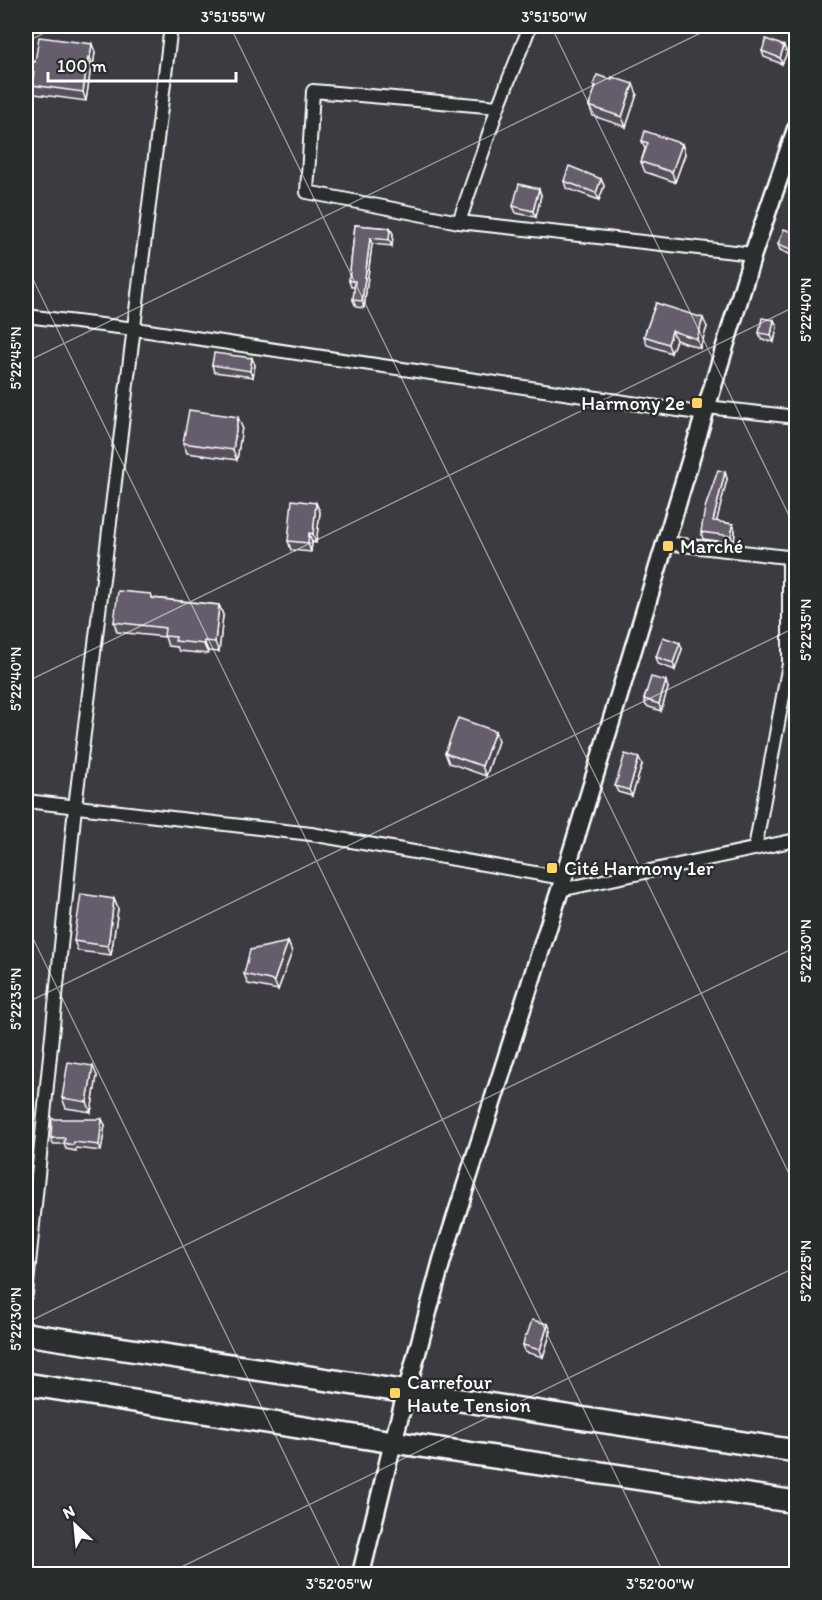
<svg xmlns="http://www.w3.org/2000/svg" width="822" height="1600" font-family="Itim,sans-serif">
<rect width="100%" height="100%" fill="#3c3b41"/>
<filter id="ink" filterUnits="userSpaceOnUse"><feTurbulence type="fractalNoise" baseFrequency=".0167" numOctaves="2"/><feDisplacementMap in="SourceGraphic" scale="12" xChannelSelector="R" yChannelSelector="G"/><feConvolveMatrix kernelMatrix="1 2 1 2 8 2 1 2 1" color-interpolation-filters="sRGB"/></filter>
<g filter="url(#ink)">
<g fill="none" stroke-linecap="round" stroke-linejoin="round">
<g stroke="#fff" stroke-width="16">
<g id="minor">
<polyline points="498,107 313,91 307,192 459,222 498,107 530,26"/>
<polyline points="459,222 753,254"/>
<polyline points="26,316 135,329 705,414"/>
<polyline points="707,407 796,417"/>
<polyline points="665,543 795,558"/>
<polyline points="26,801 311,834 563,878"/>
<polyline points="755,848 789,664 789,557"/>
<polyline points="560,890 796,840"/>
<polyline points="26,1294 75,807 171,26"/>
</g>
</g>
<g stroke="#fff" stroke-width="21">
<polyline id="tertiary" points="361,1574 393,1442 442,1260 560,890 753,254 796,129"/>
</g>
<g stroke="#fff" stroke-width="26">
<g id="trunk">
<polyline points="26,1334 796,1451"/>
<polyline points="26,1384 393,1442 796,1502"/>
</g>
</g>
<use href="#minor" stroke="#2a2d2e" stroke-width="12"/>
<use href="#tertiary" stroke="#2a2d2e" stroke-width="16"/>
<use href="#trunk" stroke="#2a2d2e" stroke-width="21"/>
</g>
<g fill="#58505d" stroke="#fff" stroke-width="1.5">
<polygon points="762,51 787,53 782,64 764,57"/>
<polygon points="95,52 93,66 91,66 86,101 35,94 32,85 33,81 26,80 26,62 35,62"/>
<polygon points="593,85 637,94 626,127 593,116 589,106 595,89"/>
<polygon points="642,141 682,144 685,154 675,182 645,172 641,162 645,149"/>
<polygon points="601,179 604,186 599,200 566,188 564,181"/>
<polygon points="539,189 541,195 536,217 516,213 513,206"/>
<polygon points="796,220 796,257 780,250 778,244 792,232"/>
<polygon points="355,225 390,228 393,234 392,246 372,244 364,308 356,307 353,300 355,287 351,287 349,281"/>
<polygon points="656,303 707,327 700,348 676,340 671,353 647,345 644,336"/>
<polygon points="774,320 777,327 774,342 762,340 759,333"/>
<polygon points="212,365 255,365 253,377 214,372"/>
<polygon points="242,427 237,460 187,453 183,443"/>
<polygon points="725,472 727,479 716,522 733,524 735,531 734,543 703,539 701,532"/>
<polygon points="316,503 320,512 316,543 312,542 311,552 291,550 288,541"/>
<polygon points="151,594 153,598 219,605 223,615 219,652 208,651 208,654 179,651 177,647 168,646 165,637 117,632 114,622"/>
<polygon points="682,649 675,670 658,664 656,657"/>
<polygon points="668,688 661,711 646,706 644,699"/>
<polygon points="495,731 498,741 486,776 449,763 445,753"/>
<polygon points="642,765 632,796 618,792 615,786"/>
<polygon points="114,899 118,909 111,955 78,951 74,941"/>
<polygon points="288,942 292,952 278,990 248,984 244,974"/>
<polygon points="97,1076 91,1112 66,1108 62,1098"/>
<polygon points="105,1125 101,1151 76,1148 76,1151 66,1149 64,1144 53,1144 51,1138"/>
<polygon points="548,1324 551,1331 543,1357 525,1352 523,1345"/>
</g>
<g fill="#47414c" stroke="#fff" stroke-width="1.5">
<polygon points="92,44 95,52 93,66 90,57"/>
<polygon points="784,46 787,53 782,64 780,58"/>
<polygon points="88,57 91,66 86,101 83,92"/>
<polygon points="633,84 637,94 626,127 622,117"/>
<polygon points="682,144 685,154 675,182 672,172"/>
<polygon points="601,179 604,186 599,200 596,193"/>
<polygon points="539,189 541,195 536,217 533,211"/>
<polygon points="390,228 393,234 392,246 389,240"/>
<polygon points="370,238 372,244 364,308 362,301"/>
<polygon points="703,318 707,327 700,348 697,339"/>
<polygon points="774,320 777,327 774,342 771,335"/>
<polygon points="672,331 676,340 671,353 668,344"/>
<polygon points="252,358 255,365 253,377 250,371"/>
<polygon points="238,417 242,427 237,460 233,450"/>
<polygon points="725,472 727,479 715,528 713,521"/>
<polygon points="316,503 320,512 316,543 313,534"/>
<polygon points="733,524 735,531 734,543 731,536"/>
<polygon points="309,533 312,542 311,552 308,543"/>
<polygon points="219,605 223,615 219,652 215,642"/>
<polygon points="204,641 208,651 208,654 204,644"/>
<polygon points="680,643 682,649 675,670 673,663"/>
<polygon points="666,681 668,688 661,711 659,704"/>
<polygon points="495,731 498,741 486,776 482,766"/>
<polygon points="639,758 642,765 632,796 629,790"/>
<polygon points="26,838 29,847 26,874"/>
<polygon points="114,899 118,909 111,955 108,946"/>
<polygon points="288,942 292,952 278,990 274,981"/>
<polygon points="93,1066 97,1076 91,1112 87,1102"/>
<polygon points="102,1119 105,1125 101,1151 99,1145"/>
<polygon points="548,1324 551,1331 543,1357 540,1350"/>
</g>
<g fill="#665d6c" stroke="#fff" stroke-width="1.5">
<polygon points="39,37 92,44 90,57 88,57 83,92 32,85 34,72 26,72 26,62 35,62"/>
<polygon points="766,39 784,46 780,58 762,51"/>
<polygon points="597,75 612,80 612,77 633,84 622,117 589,106 596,86 593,85"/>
<polygon points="645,131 682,144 672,172 641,162 648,143 642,141"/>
<polygon points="569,166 601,179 596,193 564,181"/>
<polygon points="519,184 539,189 533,211 513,206"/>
<polygon points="796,220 796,251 778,244 784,229 792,232"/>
<polygon points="355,225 390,228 389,240 370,238 362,301 353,300 355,281 349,281"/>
<polygon points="656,303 703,318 697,339 672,331 668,344 644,336"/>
<polygon points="762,318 774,320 771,335 759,333"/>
<polygon points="214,353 252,358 250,371 212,365"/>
<polygon points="189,410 238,417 233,450 183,443"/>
<polygon points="718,470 725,472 713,521 733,524 731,536 701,532 705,508"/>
<polygon points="292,500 316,503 313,534 309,533 308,543 288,541"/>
<polygon points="118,591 151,594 151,598 219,605 215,642 204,641 204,644 175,641 176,637 164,636 165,628 114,622"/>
<polygon points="663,637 680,643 673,663 656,657"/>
<polygon points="651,677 666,681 659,704 644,699"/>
<polygon points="458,718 495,731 482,766 445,753"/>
<polygon points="625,754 639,758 629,790 615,786"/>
<polygon points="81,894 114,899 108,946 74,941"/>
<polygon points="288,942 274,981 244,974 250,950"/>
<polygon points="68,1062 93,1066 87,1102 62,1098"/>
<polygon points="52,1119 102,1119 99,1145 74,1142 73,1145 64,1143 65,1138 51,1138"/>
<polygon points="532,1320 548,1324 540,1350 523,1345 525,1335 527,1335"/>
</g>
</g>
<path fill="none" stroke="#fff" stroke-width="1.5" stroke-opacity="0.45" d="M230,26L796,1188M551,26L796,530M26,42L58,26M26,265L664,1574M26,362L715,26M26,682L796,306M26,924L343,1574M26,1003L796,627M26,1323L796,947M167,1574L796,1267"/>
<g fill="#ffd166" stroke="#2a2d2e" stroke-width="2">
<rect x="691" y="397" width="12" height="12" rx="3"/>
<rect x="662" y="540" width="12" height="12" rx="3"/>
<rect x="546" y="862" width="12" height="12" rx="3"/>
<rect x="389" y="1387" width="12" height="12" rx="3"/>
</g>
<g text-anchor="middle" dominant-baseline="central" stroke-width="5" stroke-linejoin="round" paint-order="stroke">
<g font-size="20" fill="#fff" stroke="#2a2d2e" text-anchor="start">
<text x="685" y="403" text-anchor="end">Harmony 2e</text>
<text x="680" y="546">Marché</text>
<text x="564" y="868">Cité Harmony 1er</text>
<text x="407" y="1382">Carrefour<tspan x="407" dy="23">Haute Tension</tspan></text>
</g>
</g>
<rect width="822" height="1600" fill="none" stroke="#2a2d2e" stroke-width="66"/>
<g transform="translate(75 1525) rotate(334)" stroke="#2a2d2e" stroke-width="4.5" paint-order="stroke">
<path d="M0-4.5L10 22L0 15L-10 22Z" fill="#ffffff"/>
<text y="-9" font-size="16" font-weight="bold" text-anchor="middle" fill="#ffffff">N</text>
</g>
<path d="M48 72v9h188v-9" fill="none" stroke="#ffffff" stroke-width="3"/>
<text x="57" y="72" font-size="18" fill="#ffffff" stroke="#2a2d2e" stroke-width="4.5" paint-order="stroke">100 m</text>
<rect x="33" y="33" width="756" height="1534" fill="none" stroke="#fff" stroke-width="2"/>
<g font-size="15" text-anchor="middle" fill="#fff">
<text x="233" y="22">3°51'55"W</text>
<text x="554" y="22">3°51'50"W</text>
<text transform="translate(806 310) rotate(-90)" y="5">5°22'40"N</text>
<text transform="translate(16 358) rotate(-90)" y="5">5°22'45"N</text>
<text transform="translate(806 630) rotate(-90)" y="5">5°22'35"N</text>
<text transform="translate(16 679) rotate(-90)" y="5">5°22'40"N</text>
<text transform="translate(806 951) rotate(-90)" y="5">5°22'30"N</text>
<text transform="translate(16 999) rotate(-90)" y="5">5°22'35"N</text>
<text transform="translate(806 1271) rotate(-90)" y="5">5°22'25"N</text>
<text transform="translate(16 1319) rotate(-90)" y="5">5°22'30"N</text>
<text x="339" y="1589">3°52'05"W</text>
<text x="660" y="1589">3°52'00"W</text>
</g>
</svg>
